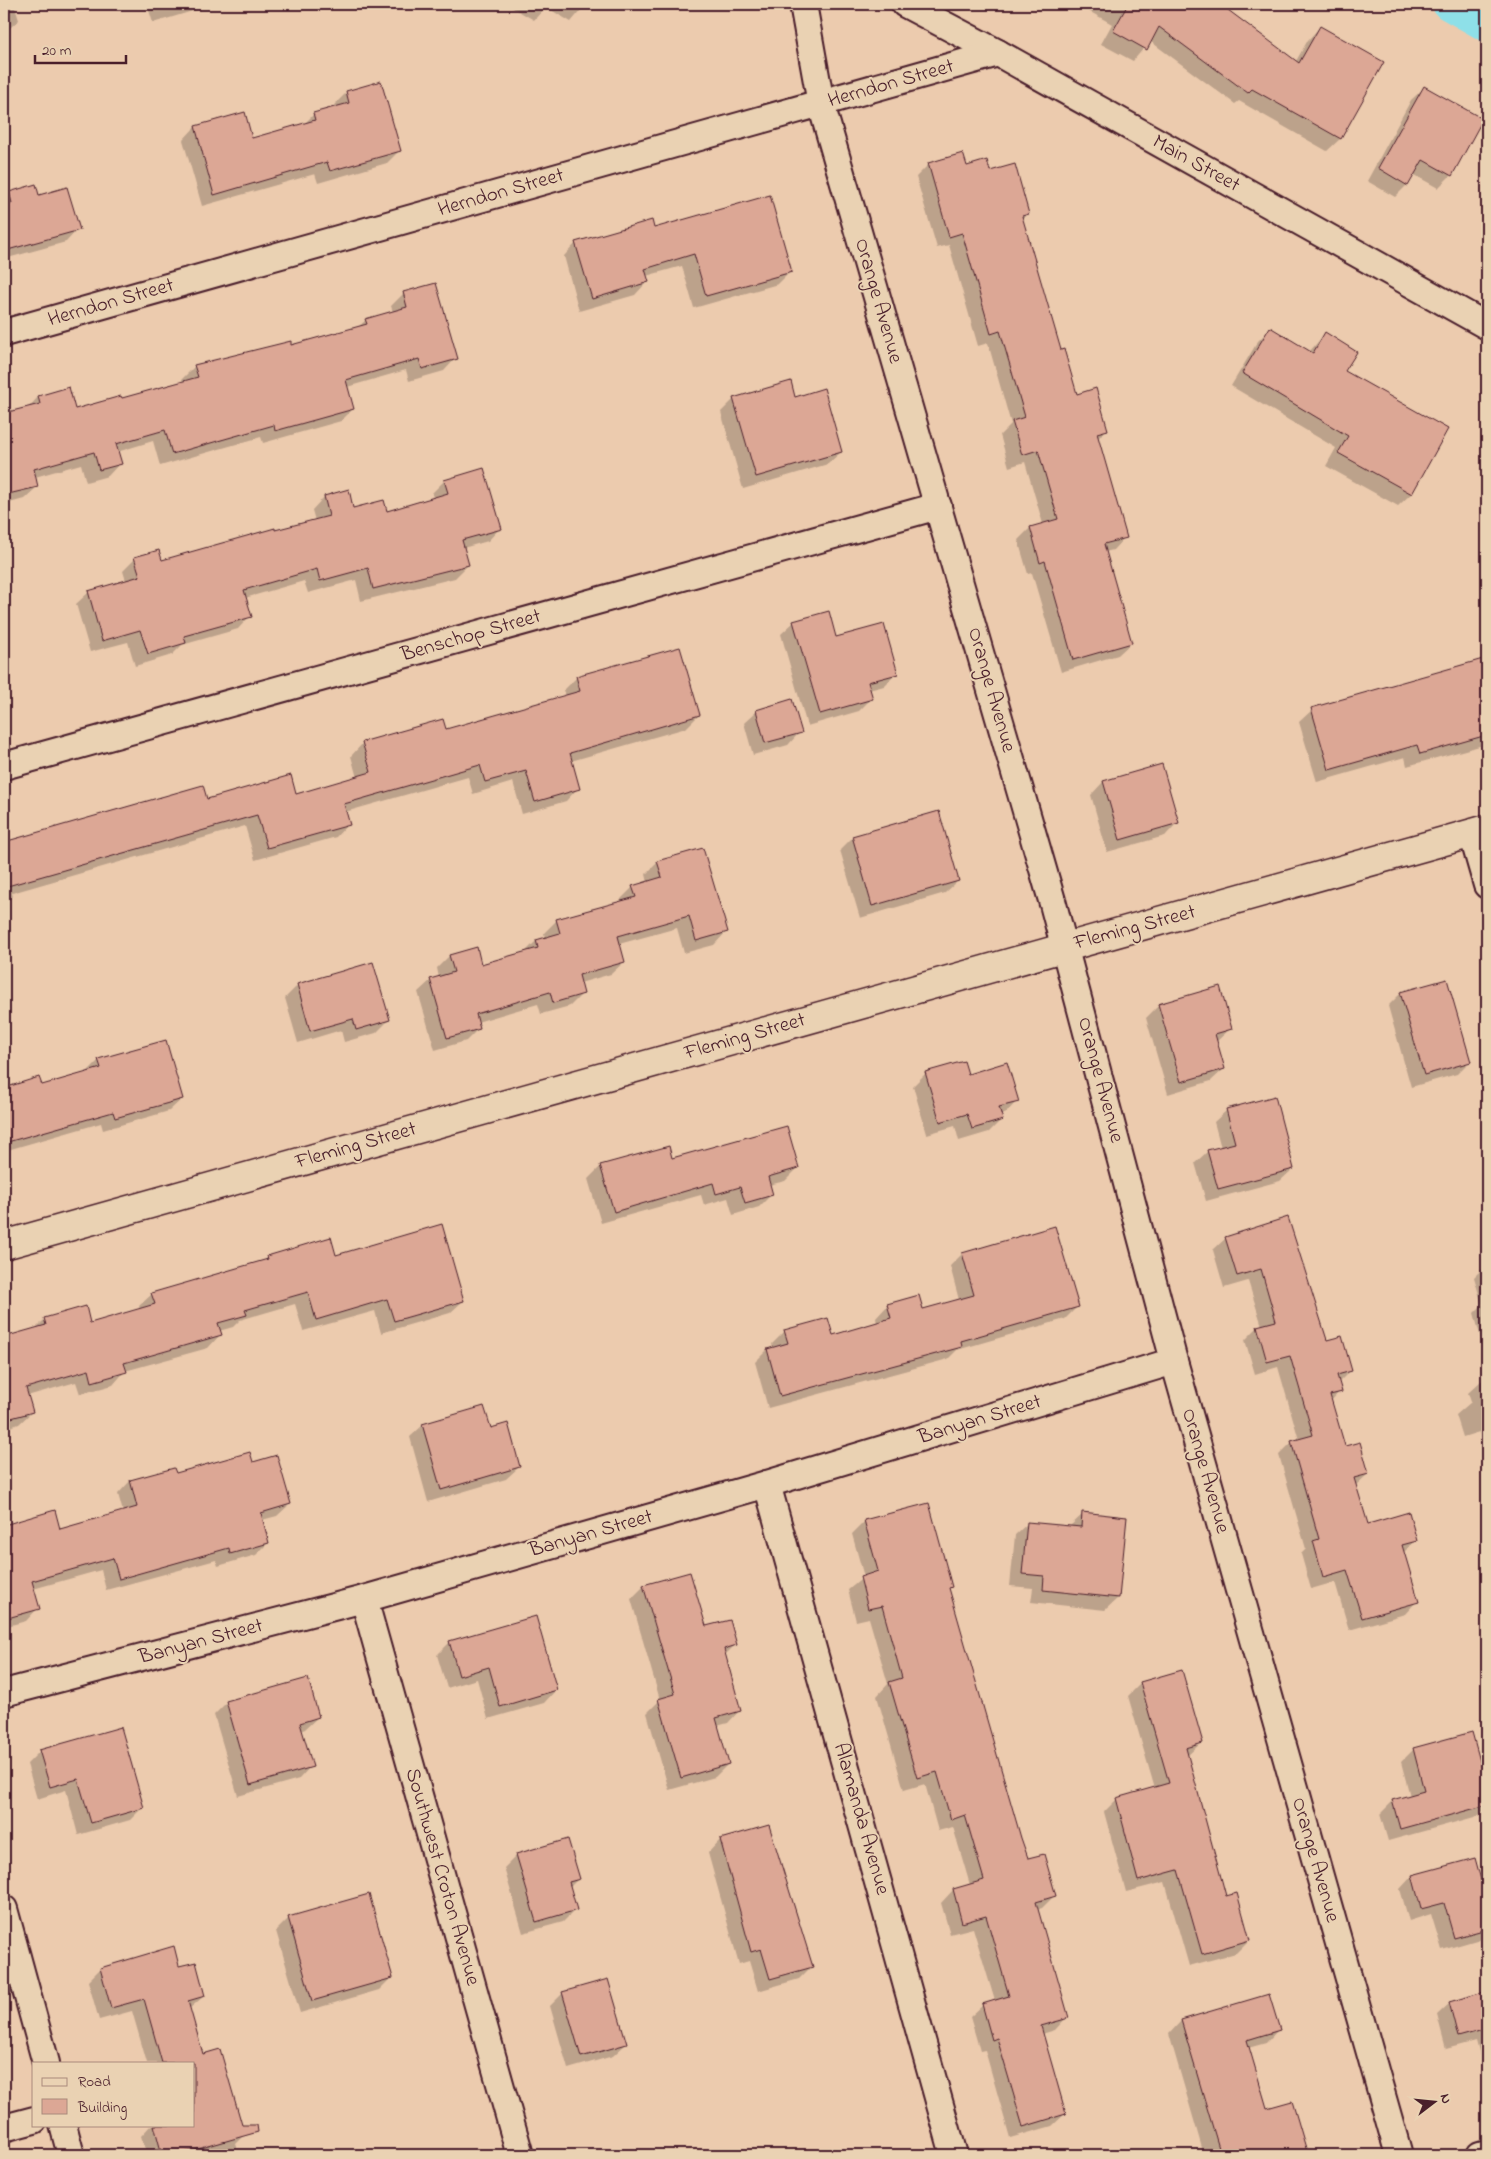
<svg xmlns="http://www.w3.org/2000/svg" width="1491" height="2159" font-family="'Indie Flower',sans-serif">
<rect width="100%" height="100%" fill="#eccbae"/>
<filter id="ink" filterUnits="userSpaceOnUse"><feTurbulence type="fractalNoise" baseFrequency=".02" numOctaves="2"/><feDisplacementMap in="SourceGraphic" scale="10" xChannelSelector="R" yChannelSelector="G"/><feConvolveMatrix kernelMatrix="1 2 1 2 8 2 1 2 1" color-interpolation-filters="sRGB"/></filter>
<g filter="url(#ink)">
<g fill="#0003">
<polygon points="4,4 14,4 19,20 4,33"/>
<polygon points="147,4 216,4 153,23"/>
<polygon points="506,4 586,4 571,22 546,7 534,20"/>
<polygon points="1076,4 1218,4 1296,61 1308,40 1320,27 1382,63 1340,139 1327,151 1239,101 1235,104 1150,41 1133,61 1101,44 1112,24"/>
<polygon points="1424,88 1451,175 1438,188 1413,174 1407,185 1395,197 1367,181 1411,100"/>
<polygon points="347,92 399,151 387,163 318,183 315,174 202,206 183,140 195,127 251,140 303,125 314,114 335,108 334,105"/>
<polygon points="929,164 990,172 1028,213 1022,219 1060,352 1076,395 1106,430 1097,439 1125,537 1113,550 1105,552 1131,643 1118,655 1061,672 1032,573 1028,574 1018,540 1030,528 1043,524 1025,462 1009,467 1000,435 1011,424 988,343 978,346 949,245 937,248 916,177"/>
<polygon points="35,185 39,196 78,229 66,242 4,259 4,198 9,193"/>
<polygon points="653,230 790,272 778,284 694,308 682,266 646,276 647,282 635,295 579,311 564,256 576,243"/>
<polygon points="435,285 456,358 444,371 409,381 406,370 347,387 353,409 341,421 263,443 261,437 160,466 153,441 117,452 120,463 108,476 86,482 81,464 35,477 37,487 24,499 6,504 7,510 4,514 4,414 27,409 38,397 68,388 74,411 183,382 182,379 195,366 290,347 357,328 366,320 393,312 391,306 403,294"/>
<polygon points="1270,329 1309,352 1325,334 1344,372 1446,429 1411,494 1398,506 1326,466 1336,448 1231,386 1258,341"/>
<polygon points="794,398 841,452 828,464 743,489 721,412 734,399"/>
<polygon points="444,481 500,528 488,541 463,548 468,565 455,578 361,601 356,580 308,593 304,581 245,598 250,616 238,629 182,645 172,655 135,666 128,642 90,652 76,604 89,592 126,581 123,571 135,559 161,562 315,521 312,510 324,497 348,491 352,510 386,512 433,499 432,493"/>
<polygon points="794,622 836,639 897,673 884,686 869,690 872,698 859,711 807,726 781,634"/>
<polygon points="1487,659 1487,744 1407,766 1405,757 1317,782 1299,722 1312,710"/>
<polygon points="577,677 699,715 686,728 571,761 578,788 566,801 522,814 513,782 473,794 468,777 345,812 348,824 336,837 255,860 245,826 12,893 13,896 4,905 4,844 202,786 207,801 295,795 357,778 351,756 363,743 445,731 566,696 564,690"/>
<polygon points="757,711 800,732 788,745 753,755 744,723"/>
<polygon points="1103,782 1177,823 1165,836 1107,852 1091,795"/>
<polygon points="853,837 958,881 945,893 860,918 840,850"/>
<polygon points="658,862 726,932 714,945 684,953 677,928 619,944 624,962 611,974 580,983 583,993 570,1006 541,1014 538,1004 477,1022 479,1028 466,1041 435,1050 418,992 431,980 439,978 437,968 449,956 481,966 524,953 536,941 545,938 544,933 557,920 621,902 621,899 633,887 648,883 646,874"/>
<polygon points="298,985 389,1020 376,1033 344,1042 341,1030 298,1043 285,998"/>
<polygon points="1401,993 1470,1061 1457,1074 1411,1087 1388,1006"/>
<polygon points="1159,1005 1230,1029 1216,1042 1224,1069 1211,1081 1168,1094 1146,1018"/>
<polygon points="99,1060 182,1099 169,1111 103,1130 101,1123 4,1151 4,1089 39,1079 41,1087 86,1073"/>
<polygon points="926,1073 967,1075 1017,1101 1005,1114 1000,1115 1001,1120 989,1132 959,1141 955,1126 927,1134 913,1086"/>
<polygon points="1227,1110 1293,1169 1280,1181 1206,1201 1195,1163 1208,1151 1221,1148 1214,1122"/>
<polygon points="671,1160 798,1168 785,1181 769,1185 771,1195 759,1207 733,1215 728,1198 704,1205 701,1195 601,1223 588,1179 601,1166"/>
<polygon points="1288,1219 1326,1342 1351,1370 1338,1383 1340,1391 1331,1401 1344,1447 1368,1474 1355,1486 1367,1526 1416,1540 1403,1553 1417,1601 1405,1614 1349,1630 1335,1582 1311,1589 1301,1554 1306,1549 1279,1455 1292,1442 1299,1440 1278,1367 1255,1374 1245,1340 1258,1327 1262,1326 1248,1281 1224,1288 1213,1250 1226,1238"/>
<polygon points="962,1254 1077,1307 1065,1319 957,1350 948,1359 768,1408 755,1362 767,1350 773,1348 772,1344 785,1331 832,1336 877,1324 876,1318 888,1305 922,1311 959,1300 950,1266"/>
<polygon points="335,1256 463,1301 450,1313 381,1333 375,1311 303,1331 295,1304 240,1320 233,1327 219,1331 220,1335 208,1348 125,1371 113,1385 80,1394 76,1382 27,1396 32,1412 19,1424 4,1429 4,1339 34,1330 44,1320 90,1324 140,1310 139,1306 152,1294 263,1262 268,1257"/>
<polygon points="1487,1264 1487,1361 1474,1313 1482,1305 1474,1277"/>
<polygon points="1487,1379 1487,1460 1479,1432 1463,1437 1456,1415 1471,1402 1468,1393 1481,1381"/>
<polygon points="423,1425 490,1429 519,1467 506,1479 428,1502 410,1437"/>
<polygon points="175,1475 290,1504 277,1516 262,1520 268,1543 256,1555 218,1566 216,1560 106,1590 101,1570 33,1589 38,1608 26,1621 4,1627 4,1526 54,1512 60,1530 123,1512 118,1494 130,1481"/>
<polygon points="1083,1514 1118,1598 1105,1610 1031,1602 1033,1588 1010,1586 1015,1535 1028,1523 1070,1526"/>
<polygon points="865,1521 948,1589 1027,1860 1055,1895 1042,1908 1036,1910 1067,2017 1055,2030 1042,2034 1065,2114 1052,2126 1010,2138 985,2050 980,2051 970,2017 983,2005 995,2001 973,1928 950,1934 941,1903 953,1890 970,1885 953,1827 938,1831 925,1784 904,1790 877,1696 888,1684 869,1618 856,1621 848,1590 864,1577 852,1534"/>
<polygon points="644,1586 705,1628 735,1645 724,1656 740,1710 728,1723 717,1726 728,1764 715,1777 669,1790 647,1713 660,1700 631,1599"/>
<polygon points="450,1642 556,1690 544,1703 488,1719 477,1679 447,1688 437,1655"/>
<polygon points="1141,1683 1201,1743 1187,1756 1225,1898 1249,1940 1236,1953 1189,1966 1165,1882 1126,1892 1104,1812 1117,1799 1155,1789 1128,1696"/>
<polygon points="227,1702 318,1717 305,1729 301,1731 311,1766 299,1779 238,1796 214,1715"/>
<polygon points="1471,1733 1487,1791 1487,1807 1478,1816 1388,1841 1380,1814 1393,1801 1410,1796 1401,1762 1414,1749"/>
<polygon points="40,1751 143,1807 130,1820 78,1835 66,1790 37,1799 27,1764"/>
<polygon points="720,1840 790,1899 792,1899 812,1966 799,1979 758,1991 749,1961 739,1964 708,1853"/>
<polygon points="517,1855 578,1879 569,1888 575,1910 563,1922 523,1933 504,1868"/>
<polygon points="1412,1876 1483,1892 1487,1891 1487,1937 1442,1950 1431,1914 1409,1921 1400,1889"/>
<polygon points="289,1918 392,1977 379,1990 300,2013 276,1931"/>
<polygon points="179,1968 204,1996 189,2009 203,2055 244,2135 235,2144 239,2155 147,2155 141,2136 151,2125 194,2125 194,2063 147,2063 132,2011 99,2020 88,1981 100,1969"/>
<polygon points="563,1993 626,2044 613,2056 568,2069 550,2006"/>
<polygon points="1487,1993 1487,2083 1476,2041 1446,2049 1437,2015 1450,2003"/>
<polygon points="1268,1996 1278,2030 1266,2043 1248,2048 1266,2110 1292,2102 1307,2155 1204,2155 1169,2034 1181,2021"/>
</g>
<g fill="none" stroke-linecap="round" stroke-linejoin="round">
<polyline stroke="#8ee0e8" stroke-width="32" points="1448,4 1487,26"/>
</g>
<g fill="#dca795" stroke="#4a1f2b">
<polygon points="1128,4 1220,4 1299,63 1320,26 1384,62 1341,139 1252,89 1248,93 1159,27 1147,50 1113,31"/>
<polygon points="381,81 401,151 330,171 327,162 214,195 195,126 245,112 252,138 315,120 313,113 349,103 346,91"/>
<polygon points="1424,86 1483,119 1452,176 1423,160 1408,186 1378,168"/>
<polygon points="963,153 967,166 987,160 990,171 1015,164 1029,214 1022,216 1061,350 1064,349 1077,394 1096,388 1108,430 1097,433 1127,538 1104,544 1132,643 1073,660 1045,561 1040,563 1030,527 1058,519 1038,450 1022,455 1012,421 1025,417 1000,331 991,334 962,233 949,237 928,163"/>
<polygon points="36,184 39,195 67,187 80,230 4,251 4,206 12,203 9,192"/>
<polygon points="770,195 792,272 706,296 694,254 645,269 649,282 592,299 575,242 652,220 654,228"/>
<polygon points="436,283 458,359 422,369 419,359 346,380 354,409 275,431 274,425 172,454 165,430 116,444 122,464 99,470 94,452 34,469 38,487 4,495 4,413 40,404 38,396 69,387 75,409 121,396 122,398 198,377 194,365 291,341 291,345 367,324 365,319 407,307 403,292"/>
<polygon points="1270,327 1313,353 1325,332 1357,352 1345,371 1448,429 1412,494 1338,453 1348,436 1242,373"/>
<polygon points="791,381 795,397 824,388 842,452 756,477 733,398"/>
<polygon points="484,468 502,529 462,540 469,565 373,589 368,568 320,581 317,569 244,590 252,617 184,636 186,643 148,654 140,630 102,641 88,591 140,576 134,557 159,550 162,560 275,528 275,530 329,516 324,496 349,489 353,508 384,500 387,511 448,493 444,480"/>
<polygon points="829,611 836,637 884,624 898,674 868,682 873,699 820,714 793,621"/>
<polygon points="680,647 700,715 570,753 580,789 535,802 526,771 485,782 480,765 344,804 350,825 267,848 257,815 4,887 4,842 203,785 207,799 291,775 296,794 371,772 362,742 443,719 446,729 580,691 576,676"/>
<polygon points="1483,659 1487,674 1487,735 1420,754 1417,745 1329,770 1311,708"/>
<polygon points="792,699 802,733 765,743 756,710"/>
<polygon points="1162,764 1179,823 1120,840 1103,781"/>
<polygon points="939,811 959,881 872,906 852,836"/>
<polygon points="703,848 728,932 696,941 689,916 618,936 625,962 579,975 584,994 553,1003 550,992 476,1014 480,1029 447,1038 430,979 454,972 449,955 477,947 481,964 538,948 536,940 560,933 556,919 636,897 632,886 662,877 657,861"/>
<polygon points="373,962 390,1020 356,1030 353,1019 310,1031 297,984"/>
<polygon points="1447,979 1471,1062 1424,1075 1400,992"/>
<polygon points="1220,986 1232,1029 1215,1034 1225,1069 1181,1082 1158,1004"/>
<polygon points="166,1040 183,1099 115,1118 113,1112 4,1143 4,1088 39,1077 42,1085 101,1068 98,1059"/>
<polygon points="964,1061 968,1074 1007,1062 1019,1102 999,1107 1003,1120 972,1129 967,1114 940,1122 925,1072"/>
<polygon points="1275,1096 1294,1169 1218,1189 1207,1150 1235,1143 1226,1109"/>
<polygon points="787,1126 799,1168 768,1177 773,1195 745,1203 740,1187 716,1194 713,1183 614,1212 600,1165 669,1146 672,1158"/>
<polygon points="1288,1217 1327,1340 1342,1336 1352,1371 1337,1375 1342,1392 1330,1395 1345,1446 1360,1442 1369,1474 1354,1478 1368,1524 1409,1512 1417,1541 1402,1545 1419,1602 1362,1618 1347,1570 1323,1577 1313,1541 1319,1539 1291,1441 1313,1435 1290,1356 1267,1362 1257,1326 1276,1321 1261,1269 1237,1276 1225,1237"/>
<polygon points="442,1224 464,1301 394,1321 387,1299 316,1320 308,1292 245,1310 247,1315 218,1323 222,1335 124,1363 127,1372 92,1382 89,1370 26,1388 33,1412 4,1420 4,1335 11,1335 46,1325 44,1318 86,1306 90,1323 155,1304 151,1293 268,1259 267,1256 331,1237 336,1255"/>
<polygon points="1055,1226 1079,1307 961,1341 962,1347 780,1396 767,1349 788,1343 784,1330 828,1318 833,1335 891,1318 887,1304 919,1295 923,1309 974,1295 962,1253"/>
<polygon points="484,1406 491,1428 508,1423 520,1467 441,1490 422,1424"/>
<polygon points="250,1452 253,1462 277,1455 291,1504 261,1513 269,1543 230,1554 229,1548 119,1579 113,1558 32,1581 40,1609 4,1619 4,1525 55,1510 60,1529 137,1507 130,1480 174,1468 176,1473"/>
<polygon points="929,1503 952,1587 949,1588 1021,1838 1028,1858 1044,1854 1056,1896 1036,1902 1069,2018 1041,2026 1066,2114 1023,2127 997,2038 992,2040 982,2004 1009,1996 986,1916 962,1923 953,1889 984,1880 965,1815 951,1820 937,1772 917,1778 889,1682 902,1678 882,1606 868,1609 860,1577 878,1571 864,1520"/>
<polygon points="1082,1512 1127,1517 1119,1598 1043,1590 1044,1576 1022,1574 1027,1522 1081,1527"/>
<polygon points="690,1572 706,1626 730,1620 737,1645 724,1649 741,1711 716,1718 729,1764 681,1778 658,1699 675,1694 643,1585"/>
<polygon points="536,1616 557,1690 500,1707 489,1667 459,1676 449,1641"/>
<polygon points="1182,1670 1203,1743 1186,1748 1226,1896 1237,1893 1250,1940 1202,1954 1178,1870 1138,1881 1116,1798 1169,1783 1140,1682"/>
<polygon points="308,1678 319,1717 300,1723 313,1767 250,1785 226,1701"/>
<polygon points="121,1727 144,1808 91,1823 78,1779 50,1787 39,1750"/>
<polygon points="1472,1732 1487,1787 1487,1805 1400,1829 1392,1800 1424,1791 1413,1748"/>
<polygon points="769,1825 813,1967 770,1979 761,1949 751,1952 720,1839"/>
<polygon points="568,1839 580,1879 569,1882 577,1910 536,1922 516,1854"/>
<polygon points="1475,1858 1487,1902 1487,1929 1454,1938 1444,1903 1421,1909 1412,1875"/>
<polygon points="369,1894 393,1978 312,2001 288,1917"/>
<polygon points="174,1946 179,1966 196,1962 205,1996 188,2001 203,2054 220,2049 242,2125 257,2125 258,2132 177,2155 162,2155 154,2125 194,2125 194,2063 162,2063 144,1999 111,2008 100,1968"/>
<polygon points="608,1979 627,2044 581,2057 562,1992"/>
<polygon points="1487,1991 1487,2029 1458,2037 1449,2002"/>
<polygon points="1269,1994 1280,2030 1247,2040 1267,2108 1292,2101 1308,2155 1221,2155 1181,2020"/>
</g>
<g fill="none" stroke-linecap="round" stroke-linejoin="round">
<g stroke="#4a1f2b" stroke-width="30">
<g id="street">
<polyline points="803,4 821,104 1053,904 1174,1361 1399,2155"/>
<polyline points="905,4 998,53 1487,326"/>
<polyline points="4,333 998,53"/>
<polyline points="4,766 938,506"/>
<polyline points="1472,833 1487,885"/>
<polyline points="767,1484 954,2155"/>
<polyline points="364,1599 520,2155"/>
<polyline points="4,1693 364,1599 767,1484 1174,1361"/>
<polyline points="4,1909 46,2063"/>
<polyline points="63,2125 71,2155"/>
<polyline points="4,2128 34,2120"/>
<polyline points="1480,2155 1487,2153"/>
</g>
</g>
<g stroke="#4a1f2b" stroke-width="31">
<polyline id="secondary" points="4,1245 1487,829"/>
</g>
<use href="#street" stroke="#ead2b3" stroke-width="26"/>
<use href="#secondary" stroke="#ead2b3" stroke-width="28"/>
</g>
</g>
<g text-anchor="middle" dominant-baseline="central" stroke-width="4" stroke-linejoin="round" paint-order="stroke">
<g font-size="21" fill="#4a1f2b" stroke="#ead2b3">
<text transform="translate(891 84) rotate(-16)">Herndon Street</text>
<text transform="translate(1196 164) rotate(29)">Main Street</text>
<text transform="translate(501 193) rotate(-16)">Herndon Street</text>
<text transform="translate(878 301) rotate(74)">Orange Avenue</text>
<text transform="translate(111 303) rotate(-16)">Herndon Street</text>
<text transform="translate(471 636) rotate(-16)">Benschop Street</text>
<text transform="translate(991 690) rotate(74)">Orange Avenue</text>
<text transform="translate(1135 928) rotate(-15)">Fleming Street</text>
<text transform="translate(745 1037) rotate(-16)">Fleming Street</text>
<text transform="translate(1100 1080) rotate(75)">Orange Avenue</text>
<text transform="translate(356 1146) rotate(-16)">Fleming Street</text>
<text transform="translate(980 1420) rotate(-17)">Banyan Street</text>
<text transform="translate(1205 1471) rotate(74)">Orange Avenue</text>
<text transform="translate(591 1534) rotate(-16)">Banyan Street</text>
<text transform="translate(201 1642) rotate(-15)">Banyan Street</text>
<text transform="translate(861 1819) rotate(74)">Alamanda Avenue</text>
<text transform="translate(1315 1860) rotate(74)">Orange Avenue</text>
<text transform="translate(442 1877) rotate(74)">Southwest Croton Avenue</text>
</g>
</g>
<rect width="1491" height="2159" fill="none" stroke="#ead2b3" stroke-width="20"/>
<rect x="10" y="10" width="1471" height="2139" fill="none" stroke="#4a1f2b" stroke-width="2" filter="url(#ink)"/>
<rect x="32" y="2062" width="162" height="65" fill="#ead2b3" stroke="#aa8a7d"/>
<rect x="42" y="2078" width="25" height="8" fill="#ead2b3" stroke="#aa8a7d"/>
<text x="78" y="2086" font-size="15" fill="#4a1f2b">Road</text>
<rect x="42" y="2099" width="25" height="15" fill="#dca795" stroke="#aa8a7d"/>
<text x="78" y="2112" font-size="15" fill="#4a1f2b">Building</text>
<g transform="translate(1434 2102) rotate(74)" stroke="#ead2b3" stroke-width="4" paint-order="stroke">
<path d="M0-4L9 19L0 12L-9 19Z" fill="#4a1f2b"/>
<text y="-8" font-size="14" font-weight="bold" text-anchor="middle" fill="#4a1f2b">N</text>
</g>
<path d="M35 55v8h91v-8" fill="none" stroke="#4a1f2b" stroke-width="2.5"/>
<text x="42" y="55" font-size="15" fill="#4a1f2b" stroke="#ead2b3" stroke-width="4" paint-order="stroke">20 m</text>
</svg>
